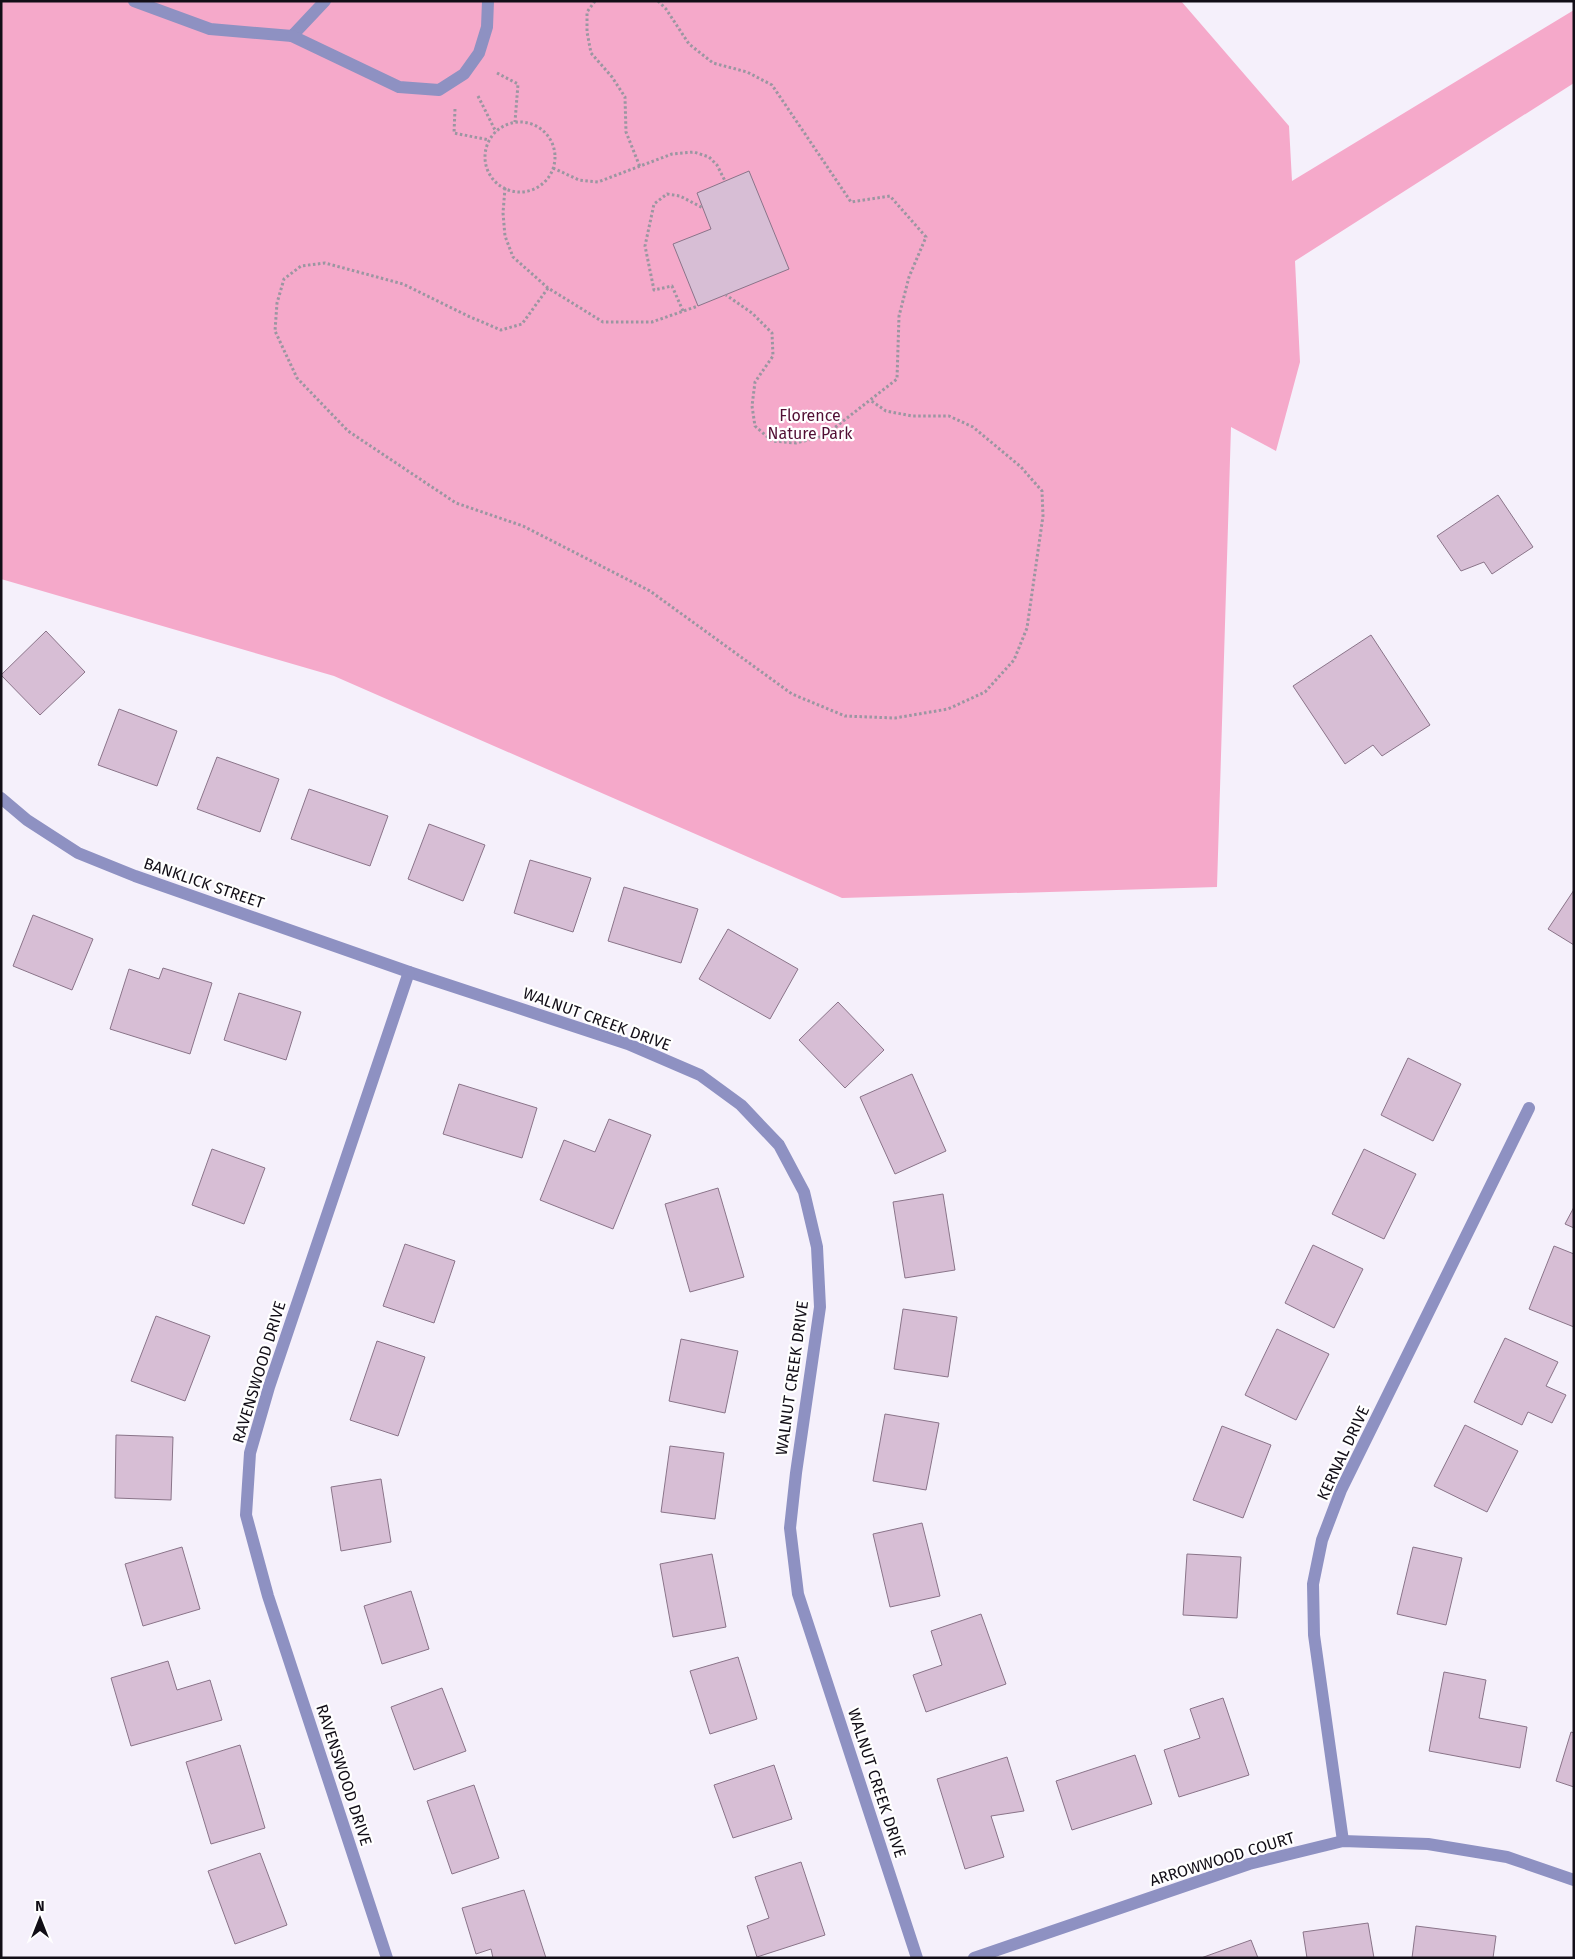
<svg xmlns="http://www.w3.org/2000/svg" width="1575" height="1959" font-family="'Fira Sans',sans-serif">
<rect width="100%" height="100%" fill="#f5f0fb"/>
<polygon fill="#f5a9ca" points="1,1 1181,1 1289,126 1292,181 1574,10 1574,83 1295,261 1300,362 1276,451 1231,427 1217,887 842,898 334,676 1,579"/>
<g fill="#d7bed5" stroke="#8a7489">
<polygon points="749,171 789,269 698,306 673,244 711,229 697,193"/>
<polygon points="1498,495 1533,547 1492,574 1484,562 1461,571 1437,536"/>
<polygon points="46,631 85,672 40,715 1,675"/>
<polygon points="1371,635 1430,725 1382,756 1373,745 1345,764 1293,686"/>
<polygon points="119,709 177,731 157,786 98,765"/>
<polygon points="217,757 279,779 260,832 197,809"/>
<polygon points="309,789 388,816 370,866 291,839"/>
<polygon points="429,824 485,845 463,901 408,879"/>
<polygon points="530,860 591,878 573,932 514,913"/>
<polygon points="624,887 698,909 681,963 608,941"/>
<polygon points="1574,890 1574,945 1548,929"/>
<polygon points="33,915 93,939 72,990 13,966"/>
<polygon points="728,929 798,969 770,1019 699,979"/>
<polygon points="163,968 212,983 190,1054 110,1029 129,969 159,979"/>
<polygon points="239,993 301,1012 286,1060 224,1040"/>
<polygon points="838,1002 884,1050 845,1088 799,1040"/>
<polygon points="1408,1058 1461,1084 1433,1141 1381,1115"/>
<polygon points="912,1074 946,1151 895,1174 860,1097"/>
<polygon points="459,1084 537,1108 522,1158 443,1134"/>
<polygon points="609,1119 651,1135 613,1229 540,1200 564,1140 595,1152"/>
<polygon points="212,1149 265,1168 244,1224 192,1205"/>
<polygon points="1364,1149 1416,1174 1384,1239 1332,1214"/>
<polygon points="718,1188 744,1277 690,1292 665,1204"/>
<polygon points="943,1194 955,1270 905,1278 893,1202"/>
<polygon points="1574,1207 1574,1228 1565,1224"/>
<polygon points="405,1244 455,1261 434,1323 383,1306"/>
<polygon points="1313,1245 1363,1269 1334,1328 1285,1303"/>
<polygon points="1554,1246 1574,1254 1574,1327 1529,1309"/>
<polygon points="903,1309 957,1317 948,1377 894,1369"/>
<polygon points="156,1316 210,1336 185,1401 131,1381"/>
<polygon points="1277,1329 1329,1354 1296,1420 1245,1395"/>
<polygon points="1505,1338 1558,1362 1546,1386 1566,1395 1552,1423 1528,1412 1522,1425 1474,1402"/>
<polygon points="681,1339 738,1351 725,1413 669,1401"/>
<polygon points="377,1341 425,1357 398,1436 350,1420"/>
<polygon points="885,1414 939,1423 926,1490 873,1481"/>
<polygon points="1465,1425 1518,1451 1487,1512 1434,1486"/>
<polygon points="1222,1426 1271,1445 1243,1518 1193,1500"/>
<polygon points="116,1435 173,1437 171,1500 115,1498"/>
<polygon points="670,1446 724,1453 715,1519 661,1512"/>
<polygon points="381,1479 391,1542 341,1551 331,1487"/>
<polygon points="922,1523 940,1596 890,1607 873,1534"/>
<polygon points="182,1547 200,1609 143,1626 125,1564"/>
<polygon points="1413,1547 1462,1558 1446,1625 1397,1614"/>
<polygon points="712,1554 726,1627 673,1637 660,1564"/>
<polygon points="1187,1554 1241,1557 1237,1618 1183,1615"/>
<polygon points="411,1591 429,1649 382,1664 364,1606"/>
<polygon points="981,1614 1006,1684 926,1712 913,1675 942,1665 931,1631"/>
<polygon points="738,1657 757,1719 710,1734 690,1671"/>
<polygon points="168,1661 177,1690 210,1680 222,1720 131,1746 111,1678"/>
<polygon points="1444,1672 1486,1680 1479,1718 1527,1727 1520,1768 1429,1751"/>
<polygon points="442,1688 466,1751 414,1770 391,1707"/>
<polygon points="1223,1698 1249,1775 1179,1797 1164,1750 1200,1738 1190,1709"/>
<polygon points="1571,1732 1574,1733 1574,1787 1556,1781"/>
<polygon points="240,1745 265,1828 211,1844 186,1762"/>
<polygon points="1135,1755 1152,1804 1072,1830 1056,1781"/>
<polygon points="1007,1757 1024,1811 991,1816 1004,1857 965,1869 937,1779"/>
<polygon points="774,1765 792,1819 733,1838 714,1785"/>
<polygon points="474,1785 499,1858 452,1874 427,1801"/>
<polygon points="260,1853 287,1925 235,1944 208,1871"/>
<polygon points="801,1862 825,1935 757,1957 747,1926 769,1918 755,1877"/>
<polygon points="524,1890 546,1958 493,1958 491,1949 476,1954 462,1908"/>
<polygon points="1368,1923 1374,1958 1307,1958 1303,1932"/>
<polygon points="1416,1926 1496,1936 1493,1958 1412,1958"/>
<polygon points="1251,1940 1258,1958 1201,1958"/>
</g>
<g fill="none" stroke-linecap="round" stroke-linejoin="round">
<g stroke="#9b96a1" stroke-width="3" stroke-dasharray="2.5 2.5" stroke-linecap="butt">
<polyline points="595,1 587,12 587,32 591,53 612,77 625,97 626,132 640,167"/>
<polyline points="658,1 666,9 689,44 713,63 747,72 772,85 851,202 890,196 926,237 909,277 899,316 897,379 824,436 796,443 772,441 755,426 752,406 755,382 773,356 772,333 752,313 726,295"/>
<polyline points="497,73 518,84 515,122"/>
<polyline points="478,96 496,132"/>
<polyline points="455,109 454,133 489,140"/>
<circle cx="520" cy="157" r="35"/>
<polyline points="553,168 579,180 598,182 672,154 694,152 709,157 717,165 725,181"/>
<polyline points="505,188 503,213 505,236 513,257 548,288 603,322 652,322 698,306"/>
<polyline points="548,288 522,324 501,330 468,316 403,284 325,263 301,266 284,279 277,303 275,331 297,378 348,431 456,503 523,526 650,591 792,694 845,716 895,718 948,709 985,692 1014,660 1027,628 1043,516 1042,491 1021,467 973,427 949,416 912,416 886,411 870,400"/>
<polyline points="683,311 672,286 654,290 645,246 654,204 667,194 680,196 703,208"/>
</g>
<g stroke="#8e91c2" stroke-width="12">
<polyline points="134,1 210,29 292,36 325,1"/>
<polyline points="292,36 399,87 439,90 464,74 479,53 487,27 488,1"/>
<polyline points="1,798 27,820 78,853 135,876 409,972 628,1044 700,1075 741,1105 779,1145 804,1192 817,1247 820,1307 796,1473 790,1528 798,1594 917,1958"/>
<polyline points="1343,1841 1314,1635 1313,1584 1322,1540 1341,1490 1529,1108"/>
<polyline points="387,1958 268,1596 246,1515 250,1453 269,1387 409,972"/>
<polyline points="974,1958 1249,1864 1343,1841 1428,1844 1507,1857 1574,1880"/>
</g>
</g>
<g text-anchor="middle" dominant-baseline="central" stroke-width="4.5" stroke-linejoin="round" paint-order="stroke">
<g font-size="16" fill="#520f34" stroke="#fff">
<text x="810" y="415">Florence<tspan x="810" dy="18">Nature Park</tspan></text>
</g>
<g font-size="16" fill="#120e17" stroke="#fff">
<text transform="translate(204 883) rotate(19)">BANKLICK STREET</text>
<text transform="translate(597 1019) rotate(20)">WALNUT CREEK DRIVE</text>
<text transform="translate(259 1372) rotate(-73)">RAVENSWOOD DRIVE</text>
<text transform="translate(792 1378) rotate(-82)">WALNUT CREEK DRIVE</text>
<text transform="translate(1343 1453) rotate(-65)">KERNAL DRIVE</text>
<text transform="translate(344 1775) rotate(72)">RAVENSWOOD DRIVE</text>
<text transform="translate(877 1783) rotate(72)">WALNUT CREEK DRIVE</text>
<text transform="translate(1222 1859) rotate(-17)">ARROWWOOD COURT</text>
</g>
</g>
<rect width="1575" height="1959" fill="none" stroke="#120e17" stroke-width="5"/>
<g transform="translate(40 1919)" stroke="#ffffff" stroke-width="4" paint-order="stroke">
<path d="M0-4L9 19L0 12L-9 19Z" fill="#120e17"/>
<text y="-8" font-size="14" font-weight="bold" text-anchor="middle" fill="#120e17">N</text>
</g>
</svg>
